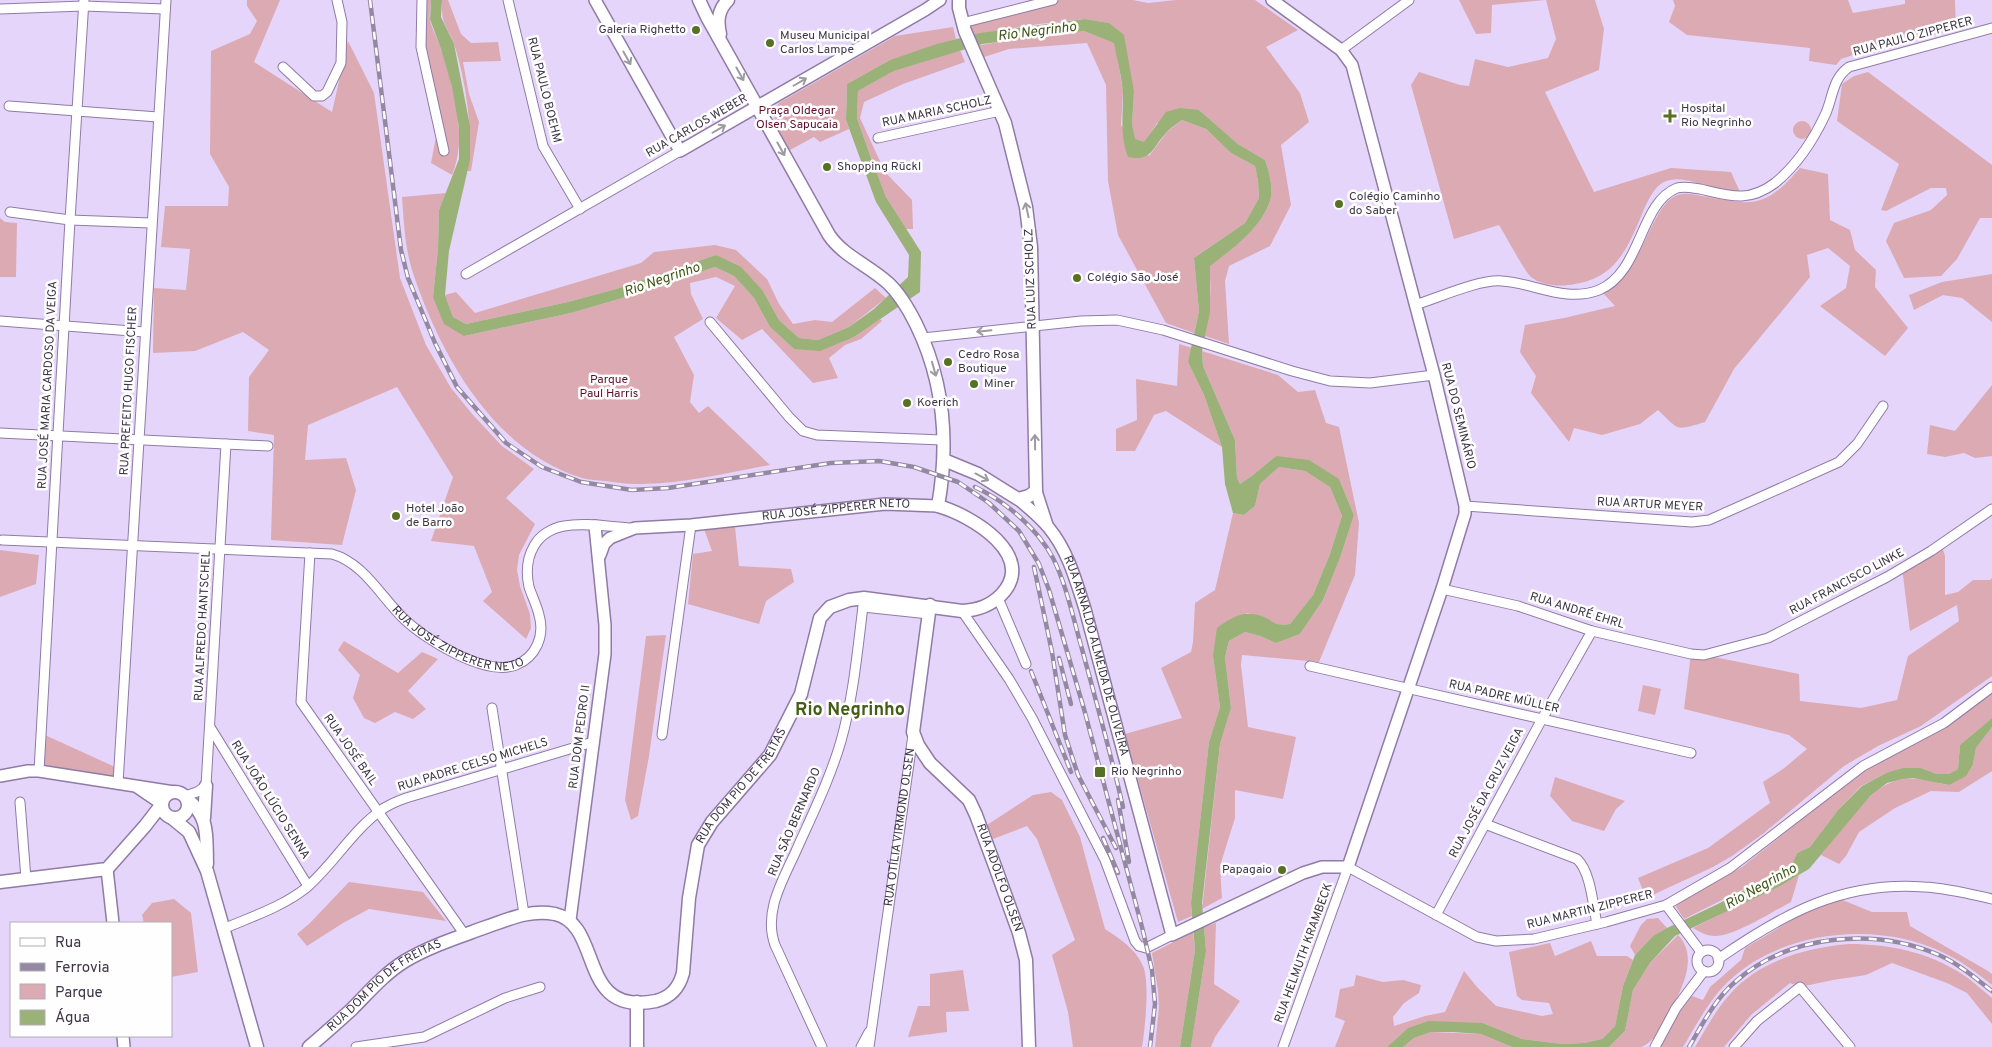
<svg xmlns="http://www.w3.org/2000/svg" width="1992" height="1047" font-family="Overpass,sans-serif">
<rect width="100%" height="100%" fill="#e6d5fa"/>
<g fill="#dcaab3">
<polygon points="247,0 280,0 254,62 332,112 348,41 374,93 400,278 426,345 451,388 473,415 502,446 534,469 506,498 535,524 519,555 517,570 520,586 530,614 531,628 526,639 483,601 492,592 474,546 431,541 453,477 397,387 308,425 305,460 346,458 356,490 342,545 271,540 274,435 248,431 249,377 269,350 243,332 195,351 153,353 154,288 186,290 190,249 161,247 165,206 228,206 229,187 210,154 211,51 250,34 257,21 247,6"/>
<path d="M422,0H431C431,6 429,13 430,19C432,30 439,41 442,52C454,91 468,135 452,175L431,163L438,126L423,63Z"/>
<path d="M442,0H448L461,34L471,43L498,42L501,61L463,62L469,94L479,122L471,171H467C475,138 465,76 454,44C446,24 441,24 442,0Z"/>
<path d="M1031,0H1133L1148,3L1176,0H1255L1298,30L1266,47L1300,93L1309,122L1281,145L1291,205L1270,246L1229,266L1225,281L1229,344L1205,336C1210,312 1212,290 1209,266C1233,248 1260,230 1270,201C1274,188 1269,172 1265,160L1238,144L1199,110L1157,123L1144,143L1134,139L1132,124L1134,92L1109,23L1085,19L1039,24L973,35L970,19Z"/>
<polygon points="1459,0 1545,0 1492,5 1491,33 1476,34"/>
<path d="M1546,0H1595L1604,29L1599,70L1545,92L1594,192L1671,168L1731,172L1740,192C1735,192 1730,192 1725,191C1706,188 1681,172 1662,183C1654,188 1649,199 1645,207C1629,244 1619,277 1575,284C1561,287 1542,286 1531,277C1524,271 1505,234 1499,225L1454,239L1411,85L1419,72L1460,85L1469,86L1475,59L1508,67L1548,58L1556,39Z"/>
<polygon points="1673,0 1848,0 1853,13 1905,4 1905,0 1955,0 1956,29 1853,55 1841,59 1836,65 1809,61 1810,48 1687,35 1669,22 1675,6"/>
<path d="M953,27L956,39L890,60L847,84L846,120L849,129L820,142L814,137L790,150C782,135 767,119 779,103L895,36Z"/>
<polygon points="1084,31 1115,43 1123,92 1121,125 1149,156 1167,132 1182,120 1206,129 1231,153 1255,166 1258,181 1259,198 1245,223 1194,258 1199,311 1194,333 1166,323 1118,235 1108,181 1106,85 1087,43 1009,49 981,58 975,46 1040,35"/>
<polygon points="960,50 965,62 903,84 864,102 860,118 885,172 912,200 913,229 906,229 886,197 871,158 857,118 858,91 894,71"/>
<polygon points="1868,72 1992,165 1992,218 1980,218 1957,259 1941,276 1904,278 1886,241 1894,223 1931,210 1947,195 1946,188 1931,188 1886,211 1881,210 1899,164 1837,121 1842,84 1854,76"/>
<circle cx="1802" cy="130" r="9"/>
<path d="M1800,168L1828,174L1830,220L1850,230L1855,250L1876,270L1875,287L1908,328L1885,356L1820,306L1846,288L1850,266L1828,248L1807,255L1810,277L1734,369L1705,422C1675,431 1680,431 1658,410L1640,424L1602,435L1574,428L1569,442L1531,393L1536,376L1520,352L1525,325L1564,318L1615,306L1603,293C1630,278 1638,253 1652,226C1658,215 1663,203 1675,196C1684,192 1693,194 1702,196C1752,205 1764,210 1800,168Z"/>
<path d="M446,193L439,210L438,249L433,297L464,336L571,313L619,299L715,267L734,276L754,298L770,327L794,349L854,337L880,319L882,321L861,339L845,345L829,358L838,378L813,383L762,329L742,340L716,318L735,286L716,277L690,283L691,294L703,319L674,337L694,375L690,402L699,413L708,406L770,465C726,473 680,485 635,484C625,484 615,482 605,481C598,480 589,480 582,478C494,451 442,358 414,276C405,251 404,224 402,197Z"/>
<polygon points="0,218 5,222 17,223 16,277 0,277"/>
<polygon points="715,245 736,250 767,279 779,304 793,324 815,320 832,322 875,288 886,298 849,327 818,340 799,338 779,320 763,291 716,255 616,289 568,302 466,324 453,317 445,295 456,292 475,313 641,263 654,252"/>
<polygon points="1992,274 1992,322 1962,298 1943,295 1914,310 1909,295 1942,282"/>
<polygon points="1179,344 1192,348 1188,362 1204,395 1222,447 1166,411 1154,415 1135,451 1116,451 1116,429 1137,420 1136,379 1177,386"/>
<polygon points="1202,351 1278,375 1298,392 1315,390 1326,423 1339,427 1359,523 1355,575 1319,662 1242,655 1241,665 1248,727 1296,737 1283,799 1235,790 1235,818 1220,866 1222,898 1202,909 1220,744 1231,708 1225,657 1229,641 1245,632 1260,636 1276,643 1300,634 1323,600 1340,558 1354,515 1339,479 1276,456 1253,475 1240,484 1237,478 1235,440 1203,366"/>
<polygon points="1992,385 1992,456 1975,458 1964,453 1945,457 1927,454 1930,425 1955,431"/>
<polygon points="1279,467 1305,471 1330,487 1342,516 1330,554 1313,595 1290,624 1278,625 1263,617 1247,613 1213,656 1220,707 1209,742 1191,903 1192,916 1178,922 1125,734 1182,718 1161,668 1191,652 1193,642 1195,603 1215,590 1233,513 1244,515 1255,506 1260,484"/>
<polygon points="735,527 739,566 791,569 794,582 766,601 759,624 688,604 693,554 712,551 704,529"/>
<polygon points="1941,543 1945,556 1945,595 1958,592 1973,580 1990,580 1992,578 1992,676 1921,726 1878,746 1844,766 1764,833 1732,856 1713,867 1646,898 1638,878 1708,848 1770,803 1763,782 1783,769 1807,749 1789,735 1684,709 1691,654 1704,655 1799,674 1800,701 1861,708 1897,700 1908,656 1959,621 1957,605 1910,631 1902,568"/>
<polygon points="0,550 39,555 36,584 0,597"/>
<polygon points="666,635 649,756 638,816 631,820 625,800 646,636"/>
<polygon points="344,641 398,673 422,652 438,659 408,691 426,709 413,719 395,712 375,723 364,718 353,698 360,675 338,650"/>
<polygon points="1643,685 1661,689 1655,715 1638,711"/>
<polygon points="1992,692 1992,718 1960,745 1958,769 1949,774 1937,774 1921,768 1886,773 1861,786 1838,810 1810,847 1797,853 1792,865 1684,919 1676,907 1678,903 1742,867 1866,768 1952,723"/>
<path d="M1992,727V771L1959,792L1931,791L1895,808L1859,832L1846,856L1839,864L1821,855C1841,830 1869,783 1904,779C1918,777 1935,783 1949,785L1973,764L1976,748Z"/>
<polygon points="45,735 115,767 114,779 44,768"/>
<polygon points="1555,777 1625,801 1616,809 1604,831 1572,821 1550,796"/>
<path d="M1051,792L1062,800L1080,837L1105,929C1119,938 1136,949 1143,966C1150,982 1145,1029 1142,1047H1073L1068,1012L1052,955L1075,940L1037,839L1027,826L993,839L987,825L1033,795Z"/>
<path d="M1799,875L1791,902C1774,911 1733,937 1715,936C1706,936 1700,932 1693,928Z"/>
<polygon points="349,882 423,892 446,921 369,909 343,923 307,946 297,934 310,923"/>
<polygon points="174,899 191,913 198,972 171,977 171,923 144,923 142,915 152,903"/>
<path d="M1840,899L1872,912H1907L1910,926L1988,971L1992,974V985C1976,972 1960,960 1942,952C1878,921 1784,930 1731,979C1710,998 1697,1024 1683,1047H1661L1678,1013L1692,996L1703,1000L1710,987L1741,960L1745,948L1797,917Z"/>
<polygon points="1658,918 1667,928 1653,936 1635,955 1630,946 1641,925 1647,919"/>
<polygon points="1216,923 1214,984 1240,1001 1215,1037 1211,1047 1191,1047 1206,951 1204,927"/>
<polygon points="1193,932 1195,950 1180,1047 1155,1047 1159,1007 1158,991 1152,953"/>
<path d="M1678,935C1700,958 1680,992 1668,1015C1661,1027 1655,1042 1641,1047C1632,1047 1619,1047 1609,1047L1625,1031L1633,990L1650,963Z"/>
<polygon points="1591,941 1597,956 1627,956 1633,960 1623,986 1615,1026 1602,1039 1584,1043 1562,1044 1522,1039 1483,1023 1408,1028 1387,1047 1335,1047 1345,1021 1335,1017 1340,989 1354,986 1356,975 1383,982 1403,980 1421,985 1419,993 1404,1003 1393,1017 1394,1026 1425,1016 1445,1012 1464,971 1477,987 1496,1006 1542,1016 1553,1014 1549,1003 1522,1000 1517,996 1509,952 1550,943 1555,956"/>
<path d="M1849,944C1889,944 1928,952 1962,974C1973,981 1982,990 1992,998V1024L1967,993L1947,983L1892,963L1866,975L1833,980L1800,987L1790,983L1751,1015L1724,1047H1695C1706,1029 1716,1009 1731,993C1759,961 1808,947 1849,944Z"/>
<polygon points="963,970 969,1011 946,1012 947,1032 908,1037 918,1006 930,1006 930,974"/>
<polygon points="1431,1032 1481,1034 1512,1047 1403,1047 1414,1038"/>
</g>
<g fill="#9ab177">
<path d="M431,0H442L441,17L454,44L470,126V160L449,251L445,295L453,317L466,324L568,302L616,289L716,255L741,267L763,291L779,320L799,338L818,340L849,327L874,309L908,277L909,255L876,202L846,120L847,84L890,60L937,44L980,33L1085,19L1109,23L1124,35L1134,92L1132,124L1135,139L1144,142L1166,112L1180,108L1199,110L1238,144L1265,160C1269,172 1274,188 1270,201C1260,230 1233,248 1210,266V312L1202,351L1203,366L1235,440L1237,478L1240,484L1253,475L1276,456L1309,460L1339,479L1354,515L1340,558L1323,600L1300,634L1276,643L1260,636L1245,632L1229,641L1225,657L1231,708L1220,744L1202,903L1206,951L1191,1047H1180L1195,950L1191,903L1209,742L1220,707L1213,656L1217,628C1232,617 1245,609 1264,617C1277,623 1274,626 1290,624L1313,595L1330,554L1342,516L1330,487L1305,471L1279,467L1260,484L1255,506L1244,515L1233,513L1225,484L1222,447L1204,395L1188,362L1199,311L1194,258L1245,223L1259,198L1258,181L1255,166L1231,153L1206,129L1182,120C1177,124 1170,128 1166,133C1152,148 1152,162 1128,157C1120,136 1123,116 1123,94C1122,77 1117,60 1114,43L1084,31L982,44L894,71L858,91L857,118L871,158L886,197L921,252L920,292L854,337L820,351L794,349L770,327L754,298L734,276L715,267L619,299L571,313L464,336L444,324L433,297L438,249L439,210L459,159V127L452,87L441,49L430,19Z"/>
<polygon points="1992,718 1992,727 1976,748 1973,764 1966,776 1949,785 1913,778 1903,779 1887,783 1870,796 1809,869 1778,887 1675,936 1650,963 1633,990 1625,1031 1609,1047 1512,1047 1481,1034 1452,1032 1431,1032 1414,1038 1403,1047 1387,1047 1408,1028 1429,1021 1483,1023 1522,1039 1562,1044 1584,1043 1602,1039 1615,1026 1623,986 1635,955 1653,936 1667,928 1718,904 1792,865 1797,853 1810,847 1838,810 1862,786 1886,773 1903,768 1921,768 1937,774 1949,774 1958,769 1960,745"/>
</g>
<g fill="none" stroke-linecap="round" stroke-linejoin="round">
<g stroke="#8f7ba6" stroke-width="11">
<g id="minor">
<polyline points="422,0 421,47 444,151"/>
<polyline points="508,0 543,146 580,209"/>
<polyline points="0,9 84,6 165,9"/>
<polyline points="962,23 1053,0"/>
<polyline points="1341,50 1409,0"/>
<polyline points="283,67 314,96 322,96 327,92 341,63 342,22 337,0"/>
<polyline points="9,106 158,117"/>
<polyline points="878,138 1000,111"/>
<polyline points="10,212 70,220 151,223"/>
<polyline points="466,274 680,151"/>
<path d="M1415,305C1438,298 1479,279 1502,281C1534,283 1566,303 1599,290C1642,272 1639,203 1677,188C1684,186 1693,188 1700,189C1730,196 1748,203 1775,183C1797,165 1814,139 1826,113C1833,96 1833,78 1849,67L1992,28"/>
<polyline points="0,321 145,332"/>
<polyline points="710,322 789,417 803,431 817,435 942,440"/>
<polyline points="923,338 1081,321 1117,320 1163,330 1292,371 1330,381 1370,383 1434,375"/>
<polyline points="0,433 268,446"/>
<polyline points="1465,506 1692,522 1709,520 1839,462 1857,444 1883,406"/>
<path id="s1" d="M2,540L332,554C364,563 381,597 404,619C426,640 486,677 516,665C536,657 545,636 539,615C537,606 532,596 529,587C526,573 527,558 534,546C540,535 552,528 564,526C586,522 611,527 633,528"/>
<polyline points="310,553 301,702 465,935"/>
<polyline points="1442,589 1518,606 1592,631 1691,654 1704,655 1768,638 1887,577 1931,551 1992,509"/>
<polyline points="998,598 1026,664"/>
<polyline points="863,607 929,614"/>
<polyline points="962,611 1009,679 1032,718 1105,860 1135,941 1139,946 1146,948 1172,935"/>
<polyline points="1310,666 1691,753"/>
<polyline points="492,708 524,914"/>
<polyline points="210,727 308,886"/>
<polyline points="662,735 691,525"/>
<polyline points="39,771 70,220 84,0"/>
<polyline points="118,783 166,0"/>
<polyline points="185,796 197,792 206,786 226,444"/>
<polyline points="20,802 26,879"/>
<path d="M1485,824L1577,859C1591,872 1593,906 1597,924"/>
<polyline points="1666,905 1701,952"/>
<polyline points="1436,915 1542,719 1592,631"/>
<path d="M223,929C251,917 282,907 306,888C334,864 353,829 384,808C394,802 405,798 416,795L593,742"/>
<circle cx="1708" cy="961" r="11"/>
<path d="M1718,959C1783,914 1842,881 1924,887C1947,888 1970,894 1992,899"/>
<polyline points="356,1047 424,1037 505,998 540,987"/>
<path d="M822,1047L775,945C763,912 783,880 796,851C812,815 830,779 841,741C854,695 858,645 864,598"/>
<polyline points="861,1047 869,1032"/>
<path id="s2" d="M869,1047L913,735"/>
<polyline points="1283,1047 1348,867 1477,937 1496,941 1534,939 1606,922 1666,905 1730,868 1863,766 1944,723 1992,687"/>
<polyline points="1655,1047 1676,1008 1704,971"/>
<polyline points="1734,1047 1757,1021 1800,987 1850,1047"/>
</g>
</g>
<g stroke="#8f7ba6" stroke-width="14">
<g id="tertiary">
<polyline points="595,0 680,151 925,10 940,0"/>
<polyline points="1036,491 1047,525"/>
<path id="s3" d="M1018,499C1029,508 1040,517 1049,528C1068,551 1076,581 1085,609L1172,935L1303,873L1322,867H1348L1442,589L1465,514V506L1434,375L1352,65L1341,50L1272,0"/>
<path id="s4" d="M600,555L604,544L610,538L635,528L691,525L885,504L938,506"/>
<polyline points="0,776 28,771 39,771 174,792"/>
<polyline points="137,787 162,804"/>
<polyline points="107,869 113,923"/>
<polyline points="570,920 605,654 605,625 595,526"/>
<polyline points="123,1036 124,1047"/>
</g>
</g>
<g stroke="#8f7ba6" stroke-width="15">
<g id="secondary">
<path d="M720,34C717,21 718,10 728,0"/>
<polyline points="944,460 978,474 1018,499 1029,496 1036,491 1031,247 1026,207 1005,123 965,31 959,8 959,0"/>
<path id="s5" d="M930,605L913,732L918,745L930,763L969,800L976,815L996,869L1019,933L1026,960L1029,1047"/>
<circle cx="175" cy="805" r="13"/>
<path d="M187,799C210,817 206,837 207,864"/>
<polyline points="172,818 189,832 207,871 257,1047"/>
<polyline points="204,818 206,786"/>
<polyline points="0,882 107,869 145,826 162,804"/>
<path id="s6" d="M309,1047C323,1035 338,1022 352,1009C369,992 384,974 405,961C430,946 459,937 486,927C509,919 530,909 555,914C604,925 576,1017 656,1001C671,997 679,988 683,973L689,898L698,845L712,822L770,755L801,694L820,618L830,607L849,600L864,598L962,611C978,610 990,606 1001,595C1039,556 971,515 938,506C949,444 944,381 916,324C909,310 900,294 888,283C870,266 843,256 829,235L707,17L699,0"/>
<polyline points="637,1047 637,1002"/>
</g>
</g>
<use href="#minor" stroke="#fff" stroke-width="9"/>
<use href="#tertiary" stroke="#fff" stroke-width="11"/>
<use href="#secondary" stroke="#fff" stroke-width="12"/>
<g stroke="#9488a3" stroke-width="4.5">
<g id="rail">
<polyline points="370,0 401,250 408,278 435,343 457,387 506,443 542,467 581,482 632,490 668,488 831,463 879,461 914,467 958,482 989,503 1019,531 1039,564 1049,590 1084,709 1142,927 1152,970 1155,1004 1150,1047"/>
<path d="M975,487C1005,501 1037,528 1053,558C1067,586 1073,618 1082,649C1096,701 1111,754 1123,807"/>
<polyline points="1034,567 1052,652 1065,735 1078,775 1116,848"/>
<polyline points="1059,658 1071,704"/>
<polyline points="1031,671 1071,772"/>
<polyline points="1118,800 1129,862"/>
<polyline points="1103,838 1118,873"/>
<path d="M1689,1047C1702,1025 1715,999 1735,982C1789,934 1874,927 1939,955C1959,964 1975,978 1992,991"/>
</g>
</g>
<use href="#rail" stroke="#fefefe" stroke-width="2.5" stroke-dasharray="8" stroke-linecap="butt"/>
</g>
<defs><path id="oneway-shaft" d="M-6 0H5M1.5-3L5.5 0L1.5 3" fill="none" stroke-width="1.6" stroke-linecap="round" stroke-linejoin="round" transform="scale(1.25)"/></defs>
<g stroke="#9e9aa3">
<use href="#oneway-shaft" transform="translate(627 58) rotate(61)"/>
<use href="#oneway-shaft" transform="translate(740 74) rotate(61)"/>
<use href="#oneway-shaft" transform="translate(800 82) rotate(-30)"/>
<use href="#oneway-shaft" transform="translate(719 129) rotate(-30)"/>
<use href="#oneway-shaft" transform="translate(781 149) rotate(61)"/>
<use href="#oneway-shaft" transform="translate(1027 210) rotate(-102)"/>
<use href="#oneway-shaft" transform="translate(984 331) rotate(174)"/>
<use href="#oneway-shaft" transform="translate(934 369) rotate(74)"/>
<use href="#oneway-shaft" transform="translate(1035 442) rotate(-91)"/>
<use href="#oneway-shaft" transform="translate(982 477) rotate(28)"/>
</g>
<g fill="#577124" stroke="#fefefe" stroke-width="2">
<circle cx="696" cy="30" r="5"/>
<circle cx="770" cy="43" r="5"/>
<path d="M1667.5 108.5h5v5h5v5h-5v5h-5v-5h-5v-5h5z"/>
<circle cx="827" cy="167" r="5"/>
<circle cx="1339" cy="204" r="5"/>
<circle cx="1077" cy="278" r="5"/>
<circle cx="948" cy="362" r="5"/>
<circle cx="974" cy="384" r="5"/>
<circle cx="907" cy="403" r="5"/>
<circle cx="396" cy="516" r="5"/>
<rect x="1094" y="766" width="12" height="12" rx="2.5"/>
<circle cx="1282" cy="870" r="5"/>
</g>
<g text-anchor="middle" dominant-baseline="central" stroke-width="5" stroke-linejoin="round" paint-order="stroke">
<g font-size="12" fill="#3d3547" stroke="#fefefe" text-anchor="start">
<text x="686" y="30" text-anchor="end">Galeria Righetto</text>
<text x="780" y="36">Museu Municipal<tspan x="780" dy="14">Carlos Lampe</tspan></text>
<text x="1681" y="109">Hospital<tspan x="1681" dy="14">Rio Negrinho</tspan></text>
<text x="837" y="167">Shopping Rückl</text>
<text x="1349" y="197">Colégio Caminho<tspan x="1349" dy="14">do Saber</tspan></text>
<text x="1087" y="278">Colégio São José</text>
<text x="958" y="355">Cedro Rosa<tspan x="958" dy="14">Boutique</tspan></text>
<text x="984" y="384">Miner</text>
<text x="917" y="403">Koerich</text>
<text x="406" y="509">Hotel João<tspan x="406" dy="14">de Barro</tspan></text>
<text x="1111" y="772">Rio Negrinho</text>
<text x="1272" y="870" text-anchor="end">Papagaio</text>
</g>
<g font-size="12" fill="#3d3547" stroke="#fefefe">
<text transform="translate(1913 37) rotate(-15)">RUA PAULO ZIPPERER</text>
<text transform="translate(544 90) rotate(76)">RUA PAULO BOEHM</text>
<text transform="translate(937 112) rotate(-12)">RUA MARIA SCHOLZ</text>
<text transform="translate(697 126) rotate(-30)">RUA CARLOS WEBER</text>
<text transform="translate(1031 279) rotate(-92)">RUA LUIZ SCHOLZ</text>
<text transform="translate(48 385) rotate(-87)">RUA JOSÉ MARIA CARDOSO DA VEIGA</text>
<text transform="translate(129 391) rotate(-87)">RUA PREFEITO HUGO FISCHER</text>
<text transform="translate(1458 416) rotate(76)">RUA DO SEMINÁRIO</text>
<text transform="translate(1650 505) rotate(3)">RUA ARTUR MEYER</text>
<text stroke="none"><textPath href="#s4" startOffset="249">RUA JOSÉ ZIPPERER NETO</textPath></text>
<text transform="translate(1847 582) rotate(-28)">RUA FRANCISCO LINKE</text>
<text transform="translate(1577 611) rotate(17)">RUA ANDRÉ EHRL</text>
<text transform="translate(203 626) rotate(-87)">RUA ALFREDO HANTSCHEL</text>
<text stroke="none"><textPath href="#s1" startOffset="488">RUA JOSÉ ZIPPERER NETO</textPath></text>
<text stroke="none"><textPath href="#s3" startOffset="180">RUA ARNALDO ALMEIDA DE OLIVEIRA</textPath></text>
<text transform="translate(1504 697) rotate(13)">RUA PADRE MÜLLER</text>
<text transform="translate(580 737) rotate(-83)">RUA DOM PEDRO II</text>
<text transform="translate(350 750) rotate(55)">RUA JOSÉ BAIL</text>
<text transform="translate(473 765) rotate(-17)">RUA PADRE CELSO MICHELS</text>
<text stroke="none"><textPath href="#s6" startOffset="680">RUA DOM PIO DE FREITAS</textPath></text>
<text transform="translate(1487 793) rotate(-62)">RUA JOSÉ DA CRUZ VEIGA</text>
<text transform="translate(270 800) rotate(58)">RUA JOÃO LÚCIO SENNA</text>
<text transform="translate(795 822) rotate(-67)">RUA SÃO BERNARDO</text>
<text stroke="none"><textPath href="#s2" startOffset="222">RUA OTÍLIA VIRMOND OLSEN</textPath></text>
<text stroke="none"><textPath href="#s5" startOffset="301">RUA ADOLFO OLSEN</textPath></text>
<text transform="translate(1590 910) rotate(-14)">RUA MARTIN ZIPPERER</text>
<text transform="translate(1304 953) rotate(-70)">RUA HELMUTH KRAMBECK</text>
<text stroke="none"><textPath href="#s6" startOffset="98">RUA DOM PIO DE FREITAS</textPath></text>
</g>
<g font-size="12" fill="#5f0e2a" stroke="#fefefe">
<text x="797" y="111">Praça Oldegar<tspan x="797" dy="14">Olsen Sapucaia</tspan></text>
<text x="609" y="380">Parque<tspan x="609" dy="14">Paul Harris</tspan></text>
</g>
<g font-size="14" font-style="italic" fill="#415718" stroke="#fefefe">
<text transform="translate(1037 32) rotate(-7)">Rio Negrinho</text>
<text transform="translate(662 280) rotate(-19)">Rio Negrinho</text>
<text transform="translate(1761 887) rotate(-29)">Rio Negrinho</text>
</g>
<g font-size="18" font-weight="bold" fill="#455c15" stroke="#fefefe">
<text x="850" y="710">Rio Negrinho</text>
</g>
</g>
<rect x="10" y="922" width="162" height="115" fill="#fefefe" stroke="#b1aeb5"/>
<rect x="20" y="938" width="25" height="8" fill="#ffffff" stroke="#b1aeb5"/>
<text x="55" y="947" font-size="15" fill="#3d3547">Rua</text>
<rect x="20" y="963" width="25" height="8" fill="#9488a3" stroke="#b1aeb5"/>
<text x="55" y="972" font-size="15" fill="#3d3547">Ferrovia</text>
<rect x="20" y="984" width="25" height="15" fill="#dcaab3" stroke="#b1aeb5"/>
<text x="55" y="997" font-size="15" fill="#3d3547">Parque</text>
<rect x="20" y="1010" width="25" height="15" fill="#9ab177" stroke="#b1aeb5"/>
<text x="55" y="1022" font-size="15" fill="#3d3547">Água</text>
</svg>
